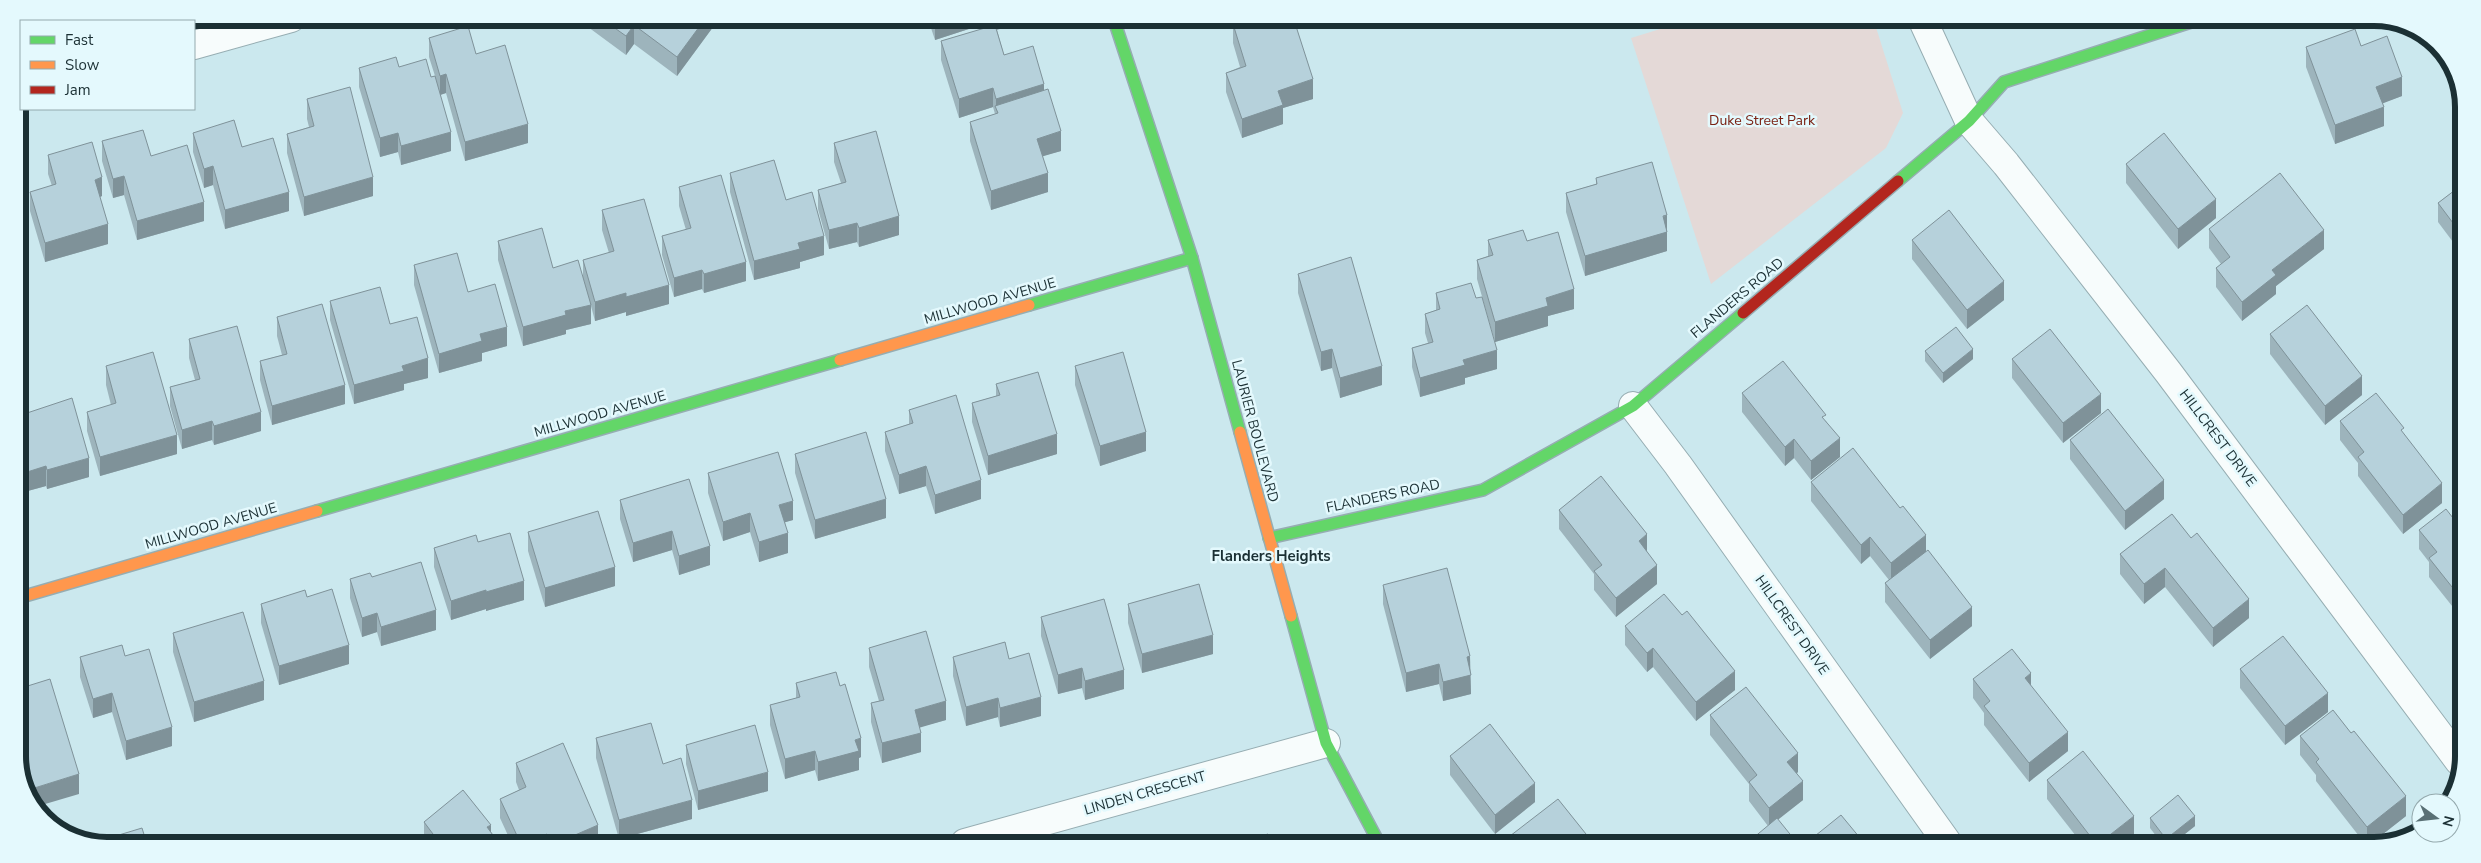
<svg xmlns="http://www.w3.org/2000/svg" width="2481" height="863" font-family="'Nunito Sans',sans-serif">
<rect width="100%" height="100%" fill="#cbe8ee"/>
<polygon fill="#e4d9d7" points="1686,21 1874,21 1903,113 1886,148 1711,284 1631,38"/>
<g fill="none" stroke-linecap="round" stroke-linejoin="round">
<g stroke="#96adb2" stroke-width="30">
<g id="street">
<polyline points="1923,21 1969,121 2006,164 2168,372 2459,761"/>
<polyline points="194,45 291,18"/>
<polyline points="1633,406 1678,465 1949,845"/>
<polyline points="965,843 1326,743"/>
</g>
</g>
<g stroke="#96adb2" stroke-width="14">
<g id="fast">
<polyline points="1114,20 1192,258 1240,432"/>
<polyline points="1898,181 1969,121 2004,82 2191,22"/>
<polyline points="1029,305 1192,258"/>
<polyline points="317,511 840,360"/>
<polyline points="1269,538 1483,490 1633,406 1743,313"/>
<polyline points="1291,616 1326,743 1379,843"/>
</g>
</g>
<g stroke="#96adb2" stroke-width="14">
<g id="slow">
<polyline points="840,360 1029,305"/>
<polyline points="1240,432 1291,616"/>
<polyline points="18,598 317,511"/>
</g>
</g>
<g stroke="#96adb2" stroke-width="14">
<polyline id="jam" points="1743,313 1898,181"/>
</g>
<use href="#street" stroke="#f7fcfc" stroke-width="28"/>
<use href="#fast" stroke="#63d668" stroke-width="11"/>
<use href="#slow" stroke="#ff974d" stroke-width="11"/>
<use href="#jam" stroke="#b3261e" stroke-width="11"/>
</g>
<g fill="#9db4bc">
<polygon points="588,18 716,19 716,23 677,76 634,44 626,55 588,27"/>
<polygon points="928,19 1017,19 1017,23 997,30 1004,55 1044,90 1061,151 1042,156 1048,192 991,210 970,141 970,122 995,114 993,107 959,118 941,60 941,41 979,30 978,26 935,40"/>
<polygon points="1244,20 1294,20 1313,99 1283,108 1283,124 1242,138 1226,92 1226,73 1240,67 1233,43 1233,24 1244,21"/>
<polygon points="1382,20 1401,20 1385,27"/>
<polygon points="429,38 476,54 528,143 465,161 446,93 440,95 451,151 401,165 398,152 380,157 359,87 359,68 399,67 431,77 435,76 429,57"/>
<polygon points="2361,46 2402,96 2382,103 2384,126 2335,144 2306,67 2306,47"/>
<polygon points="307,99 373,196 304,216 287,153 287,134 309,127 307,119"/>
<polygon points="193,133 242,147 289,211 225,229 213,185 204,188 193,152"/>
<polygon points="102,141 151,156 204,221 137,240 124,195 113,198 102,161"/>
<polygon points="834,143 899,235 859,247 857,242 829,249 818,209 818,190 841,183 834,162"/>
<polygon points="48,155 102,196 100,197 108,244 45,262 30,211 30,192 52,186 48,174"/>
<polygon points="2126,164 2216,218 2178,249 2126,183"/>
<polygon points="730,173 786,200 824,255 800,262 800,268 754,280 730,192"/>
<polygon points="1596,178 1667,215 1667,251 1585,276 1566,212 1566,193 1596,184"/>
<polygon points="2463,184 2462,254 2438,222 2438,203"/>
<polygon points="679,187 746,281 704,293 702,289 674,297 662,255 662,236 686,230 679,206"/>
<polygon points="602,210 669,304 626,316 626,312 595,321 591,306 591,324 566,330 566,334 523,346 498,260 498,241 553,268 583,277 583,260 609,253 602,230"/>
<polygon points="2209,229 2324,249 2276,286 2276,294 2242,321 2216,287 2216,268 2221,264 2209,248"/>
<polygon points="1488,240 1527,241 1574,309 1548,316 1548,326 1495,342 1477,279 1477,260 1488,256"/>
<polygon points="1912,240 2004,300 1967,329 1912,259"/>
<polygon points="414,265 468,292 507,346 482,353 482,361 439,373 414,285"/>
<polygon points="1298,274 1382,385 1340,398 1332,368 1321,371 1298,293"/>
<polygon points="1436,293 1497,369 1465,378 1465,384 1420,397 1412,367 1412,348 1428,343 1425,333 1425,314 1436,310"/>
<polygon points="330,301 390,324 428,378 404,384 404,390 354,404 330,320"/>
<polygon points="277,317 345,404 272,425 260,380 260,361 282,355 277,336"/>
<polygon points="2270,334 2362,395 2325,425 2270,354"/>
<polygon points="189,339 261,431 214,445 212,440 182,449 170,406 170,387 195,380 189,358"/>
<polygon points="1925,351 1973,359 1943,383 1925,361"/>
<polygon points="2012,359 2101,413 2063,443 2012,378"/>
<polygon points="106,366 177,454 100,476 87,431 87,412 111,405 106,385"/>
<polygon points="1075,366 1146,451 1100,466 1075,385"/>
<polygon points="996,384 1057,454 988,475 972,422 972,403 996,396"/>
<polygon points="1742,393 1826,421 1840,457 1811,480 1794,458 1785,466 1742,412"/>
<polygon points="909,410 981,499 935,514 926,486 899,494 885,451 885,432 909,424"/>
<polygon points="18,416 89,477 47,489 46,486 24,492 18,471"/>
<polygon points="2340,421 2404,434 2442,503 2403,534 2358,476 2358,463 2340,440"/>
<polygon points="2070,440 2164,499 2125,530 2070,459"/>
<polygon points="795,454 886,518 815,539 795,473"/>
<polygon points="708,473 793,520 785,522 788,553 759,562 750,532 723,541 708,493"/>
<polygon points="689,479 710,565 679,575 672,550 633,562 620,519 620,500"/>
<polygon points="1811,482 1926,551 1972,626 1930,659 1885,602 1885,583 1889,580 1870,556 1861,564 1811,501"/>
<polygon points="1559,510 1647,552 1657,584 1616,617 1594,590 1594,574 1559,529"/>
<polygon points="2172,514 2249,618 2213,647 2165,587 2144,604 2120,574 2120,554"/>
<polygon points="2460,527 2460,616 2429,577 2429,562 2419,549 2419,530"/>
<polygon points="528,532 615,586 545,607 528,551"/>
<polygon points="478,542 524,600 486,611 486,609 451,620 434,567 434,548"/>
<polygon points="372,577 436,630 381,646 377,632 362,637 350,598 350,579"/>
<polygon points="1383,585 1470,672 1471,694 1443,701 1439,684 1406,692 1383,604"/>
<polygon points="307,597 349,664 279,685 261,623 261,604"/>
<polygon points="1128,604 1213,654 1142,673 1128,623"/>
<polygon points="1041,617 1124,689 1085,700 1082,688 1058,694 1041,636"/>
<polygon points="1625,626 1735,690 1696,721 1653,667 1647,672 1625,645"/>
<polygon points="173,633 264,700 194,722 173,652"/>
<polygon points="869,648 946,720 919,727 921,752 882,763 871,722 871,703 879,701 869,667"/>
<polygon points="125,656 172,746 126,760 112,712 93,718 80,677 80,657"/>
<polygon points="953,657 1009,659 1041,716 1000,727 998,717 966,726 953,676"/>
<polygon points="2240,669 2328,712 2285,745 2240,688"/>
<polygon points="1973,679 2031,686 2068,751 2029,782 1984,725 1984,713 1973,698"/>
<polygon points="796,683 861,757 859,758 859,770 818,781 815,770 785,779 770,725 770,705 796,698"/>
<polygon points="1710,715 1798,772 1797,773 1803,800 1778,819 1768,826 1749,801 1749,784 1710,735"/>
<polygon points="2351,733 2406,816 2369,845 2366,845 2316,781 2316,775 2300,755 2300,736"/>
<polygon points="596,738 663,764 692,819 619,839 596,758"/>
<polygon points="686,745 768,791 698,810 686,764"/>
<polygon points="1450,756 1535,802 1495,834 1450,775"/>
<polygon points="516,763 598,842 511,842 500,818 500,799 519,790 516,782"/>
<polygon points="2047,780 2134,835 2122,845 2083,845 2047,799"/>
<polygon points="2150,818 2195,826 2171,845 2163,845 2150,828"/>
<polygon points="424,822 491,832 498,842 424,842"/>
<polygon points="1510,836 1594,844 1510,844"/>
</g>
<g fill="#7f9299">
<polygon points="705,19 716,19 716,23 677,76 677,57"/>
<polygon points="940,19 978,19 978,26 935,40 935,21"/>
<polygon points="980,19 1017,19 1017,23 980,35"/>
<polygon points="1385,20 1401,20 1385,27"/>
<polygon points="634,25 634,44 626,55 626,36"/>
<polygon points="446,74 446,93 440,95 440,76"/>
<polygon points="2402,77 2402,96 2376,106 2376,87"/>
<polygon points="1313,79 1313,99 1283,108 1283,124 1242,138 1242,119 1278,91"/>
<polygon points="1044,84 1044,103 998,113 996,109 996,99"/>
<polygon points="993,88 993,107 959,118 959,99"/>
<polygon points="2384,107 2384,126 2335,144 2335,125"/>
<polygon points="528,124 528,143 465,161 465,142"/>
<polygon points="1061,131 1061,151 1037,158 1037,139"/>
<polygon points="451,132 451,151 401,165 401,146"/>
<polygon points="398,133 398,152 380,157 380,138"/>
<polygon points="213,166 213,185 204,188 204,169"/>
<polygon points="1048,173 1048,192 991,210 991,191"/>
<polygon points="124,176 124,195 113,198 113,179"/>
<polygon points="102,177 102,196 95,199 95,180"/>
<polygon points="373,177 373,196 304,216 304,197"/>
<polygon points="289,192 289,211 225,229 225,210"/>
<polygon points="2216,199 2216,218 2178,249 2178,229"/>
<polygon points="204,202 204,221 137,240 137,221"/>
<polygon points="1667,215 1667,251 1585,276 1585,256"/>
<polygon points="899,216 899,235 859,247 859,228"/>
<polygon points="857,223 857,242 829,249 829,230"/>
<polygon points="108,224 108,244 45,262 45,243"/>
<polygon points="24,226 24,245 18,247 18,228"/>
<polygon points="2324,230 2324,249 2276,286 2276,294 2242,321 2242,302 2272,270"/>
<polygon points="824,236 824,255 800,262 800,268 754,280 754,261 798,243"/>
<polygon points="746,262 746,281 704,293 704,274"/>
<polygon points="702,270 702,289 674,297 674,278"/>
<polygon points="2004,281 2004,300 1967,329 1967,310"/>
<polygon points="669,285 669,304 626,316 626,297"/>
<polygon points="1574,289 1574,309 1548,316 1548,326 1495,342 1495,322 1546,298"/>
<polygon points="626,293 626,312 595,321 595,302"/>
<polygon points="591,305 591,324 566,330 566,334 523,346 523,327 565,311"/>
<polygon points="507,327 507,346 482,353 482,361 439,373 439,354 480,334"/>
<polygon points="1332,349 1332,368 1321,371 1321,352"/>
<polygon points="1973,349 1973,359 1943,383 1943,373"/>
<polygon points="1497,350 1497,369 1465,378 1465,384 1420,397 1420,378 1463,360"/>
<polygon points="428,358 428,378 404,384 404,390 354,404 354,385 402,366"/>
<polygon points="1382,366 1382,385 1340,398 1340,378"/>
<polygon points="2362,376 2362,395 2325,425 2325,406"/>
<polygon points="345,385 345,404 272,425 272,406"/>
<polygon points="2101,394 2101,413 2063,443 2063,423"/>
<polygon points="261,412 261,431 214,445 214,426"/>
<polygon points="212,421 212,440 182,449 182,430"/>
<polygon points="1146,432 1146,451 1100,466 1100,446"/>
<polygon points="1057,434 1057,454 988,475 988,456"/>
<polygon points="177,435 177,454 100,476 100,457"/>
<polygon points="1840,438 1840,457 1811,480 1811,461"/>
<polygon points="1794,439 1794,458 1785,466 1785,447"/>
<polygon points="89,458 89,477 47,489 47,470"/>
<polygon points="46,466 46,486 24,492 24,473"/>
<polygon points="926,466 926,486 899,494 899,475"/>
<polygon points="981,480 981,499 935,514 935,495"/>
<polygon points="2164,480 2164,499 2125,530 2125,511"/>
<polygon points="2442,483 2442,503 2403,534 2403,515"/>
<polygon points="886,499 886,518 815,539 815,520"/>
<polygon points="793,501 793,520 779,524 779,505"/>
<polygon points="750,513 750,532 723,541 723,522"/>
<polygon points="672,531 672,550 633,562 633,543"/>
<polygon points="788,533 788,553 759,562 759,542"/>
<polygon points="1647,534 1647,554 1639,541"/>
<polygon points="1926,535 1926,554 1891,582 1891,563"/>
<polygon points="1870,537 1870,556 1861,564 1861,545"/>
<polygon points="710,546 710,565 679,575 679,556"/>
<polygon points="1657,565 1657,584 1616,617 1616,598"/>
<polygon points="615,567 615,586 545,607 545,588"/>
<polygon points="2165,568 2165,587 2144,604 2144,584"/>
<polygon points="524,581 524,600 486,611 486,592"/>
<polygon points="486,590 486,609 451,620 451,601"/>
<polygon points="2249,599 2249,618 2213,647 2213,628"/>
<polygon points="1972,607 1972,626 1930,659 1930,640"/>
<polygon points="436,610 436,630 381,646 381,627"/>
<polygon points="377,613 377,632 362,637 362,618"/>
<polygon points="1213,635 1213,654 1142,673 1142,654"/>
<polygon points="349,645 349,664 279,685 279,666"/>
<polygon points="1653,648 1653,667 1647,672 1647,653"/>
<polygon points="1470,656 1471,694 1443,701 1443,682 1467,657"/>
<polygon points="1439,664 1439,684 1406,692 1406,673"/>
<polygon points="1082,668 1082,688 1058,694 1058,675"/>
<polygon points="1124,670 1124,689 1085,700 1085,681"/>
<polygon points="1735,671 1735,690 1696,721 1696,702"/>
<polygon points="2031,673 2031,692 2025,678"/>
<polygon points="264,681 264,700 194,722 194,702"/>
<polygon points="112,693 112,712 93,718 93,699"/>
<polygon points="2328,693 2328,712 2285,745 2285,726"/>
<polygon points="1041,697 1041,716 1000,727 1000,708"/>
<polygon points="998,698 998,717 966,726 966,707"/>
<polygon points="946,701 946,720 915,729 915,710"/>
<polygon points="172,727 172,746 126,760 126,741"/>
<polygon points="2068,732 2068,751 2029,782 2029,763"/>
<polygon points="921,733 921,752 882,763 882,743"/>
<polygon points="861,738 861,757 859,758 859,770 818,781 818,762 855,740"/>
<polygon points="815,751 815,770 785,779 785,759"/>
<polygon points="1798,753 1798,772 1787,781 1787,762"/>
<polygon points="768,772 768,791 698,810 698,791"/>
<polygon points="79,774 79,794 35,807 28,790"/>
<polygon points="1803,781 1803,800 1769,827 1769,808"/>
<polygon points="1535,783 1535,802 1495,834 1495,815"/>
<polygon points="2406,796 2406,816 2369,845 2367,845 2367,827"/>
<polygon points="692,800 692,819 619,839 619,820"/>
<polygon points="2134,816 2134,835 2122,845 2097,845"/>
<polygon points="2195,816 2195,826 2171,845 2166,845 2166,839"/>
<polygon points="491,825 491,842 487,827"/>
<polygon points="598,825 598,842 559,842"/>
<polygon points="547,834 547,842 530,842"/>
</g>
<g fill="#b6d1db" stroke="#7f9299">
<polygon points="602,19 705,19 677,57 634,25 626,36"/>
<polygon points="1246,20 1294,20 1313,79 1278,91 1283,105 1242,119 1226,73 1246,66 1233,24"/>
<polygon points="995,25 1004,55 1033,46 1044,84 996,99 993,88 959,99 941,41"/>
<polygon points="468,26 476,54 505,45 528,124 465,142 446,74 440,76 429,38"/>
<polygon points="2355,29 2361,46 2387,36 2402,77 2376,87 2384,107 2335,125 2306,47"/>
<polygon points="396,57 399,67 426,59 431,77 435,76 451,132 401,146 398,133 380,138 359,68"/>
<polygon points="350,87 373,177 304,197 287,134 314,126 307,99"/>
<polygon points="1048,89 1061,131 1037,139 1048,173 991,191 970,122 998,113 995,106"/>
<polygon points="234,120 242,147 273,138 289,192 225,210 213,166 204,169 193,133"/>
<polygon points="143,130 151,156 187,145 204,202 137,221 124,176 113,179 102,141"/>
<polygon points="876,131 899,216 859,228 857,223 829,230 818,190 846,182 834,143"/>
<polygon points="2164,133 2216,199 2178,229 2126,164"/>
<polygon points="92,142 102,177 95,180 108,224 45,243 30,192 56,184 48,155"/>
<polygon points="774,160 786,200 812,192 824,236 798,243 800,249 754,261 730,173"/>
<polygon points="1652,162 1667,215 1663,216 1667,232 1585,256 1566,193 1597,184 1596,178"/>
<polygon points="2280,173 2324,230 2272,270 2276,275 2242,302 2216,268 2230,257 2209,229"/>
<polygon points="721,175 746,262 704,274 702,270 674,278 662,236 691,228 679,187"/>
<polygon points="2463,184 2462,235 2438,203"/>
<polygon points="644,199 669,285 626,297 626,293 595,302 583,260 614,251 602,210"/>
<polygon points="18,203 24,226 18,228"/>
<polygon points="1949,210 2004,281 1967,310 1912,240"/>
<polygon points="542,228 553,268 578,260 591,305 565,311 566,315 523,327 498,241"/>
<polygon points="1523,230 1527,241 1558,232 1574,289 1546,298 1548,306 1495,322 1477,260 1493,255 1488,240"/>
<polygon points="457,253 468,292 495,284 507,327 480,334 482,341 439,354 414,265"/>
<polygon points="1351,257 1382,366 1340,378 1332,349 1321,352 1298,274"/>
<polygon points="1471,283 1476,298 1482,297 1497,350 1463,360 1465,365 1420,378 1412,348 1433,342 1425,314 1440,309 1436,293"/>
<polygon points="380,287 390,324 417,317 428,358 402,366 404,371 354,385 330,301"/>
<polygon points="322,304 345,385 272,406 260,361 287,354 277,317"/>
<polygon points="2307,305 2362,376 2325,406 2270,334"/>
<polygon points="237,326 261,412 214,426 212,421 182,430 170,387 200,379 189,339"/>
<polygon points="1956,327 1973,349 1943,373 1925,351"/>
<polygon points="2050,329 2101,394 2063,423 2012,359"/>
<polygon points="153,352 177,435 100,457 87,412 116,403 106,366"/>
<polygon points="1123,352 1146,432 1100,446 1075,366"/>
<polygon points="1783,361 1826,415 1822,417 1840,438 1811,461 1794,439 1785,447 1742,393"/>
<polygon points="1038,372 1057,434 988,456 972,403 1000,395 996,384"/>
<polygon points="2376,393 2404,428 2401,430 2442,483 2403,515 2358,457 2364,452 2340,421"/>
<polygon points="956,395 981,480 935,495 926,466 899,475 885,432 913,423 909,410"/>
<polygon points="72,398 89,458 47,470 46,466 24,473 18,451 18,416"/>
<polygon points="2108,409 2164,480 2125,511 2070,440"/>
<polygon points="866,432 886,499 815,520 795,454"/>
<polygon points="1853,448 1900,508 1903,506 1926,535 1891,563 1870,537 1861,545 1811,482"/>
<polygon points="778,452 793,501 779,505 788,533 759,542 750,513 723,522 708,473"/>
<polygon points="1601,476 1647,534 1639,541 1657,565 1616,598 1594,571 1602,565 1559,510"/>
<polygon points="689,479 710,546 679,556 672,531 633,543 620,500"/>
<polygon points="2446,509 2460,527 2460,597 2429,558 2437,552 2419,530"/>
<polygon points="598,511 615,567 545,588 528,532"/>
<polygon points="2172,514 2191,538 2197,533 2249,599 2213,628 2165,568 2144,584 2120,554"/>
<polygon points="510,533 524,581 486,592 486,590 451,601 434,548 476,535 478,542"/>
<polygon points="1928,550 1972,607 1930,640 1885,583"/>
<polygon points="421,562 436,610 381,627 377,613 362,618 350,579 370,573 372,577"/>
<polygon points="1447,568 1470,656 1467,657 1471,675 1443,682 1439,664 1406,673 1383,585"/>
<polygon points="1199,584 1213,635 1142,654 1128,604"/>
<polygon points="332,589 349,645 279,666 261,604 305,590 307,597"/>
<polygon points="1664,594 1682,615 1687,611 1735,671 1696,702 1653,648 1647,653 1625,626"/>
<polygon points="1104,599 1124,670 1085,681 1082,668 1058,675 1041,617"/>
<polygon points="243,612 264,681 194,702 173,633"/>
<polygon points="926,631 946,701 915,710 921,733 882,743 871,703 884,700 869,648"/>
<polygon points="2283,636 2328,693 2285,726 2240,669"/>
<polygon points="1005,642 1009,659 1029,653 1041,697 1000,708 998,698 966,707 953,657"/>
<polygon points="122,645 125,656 149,649 172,727 126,741 112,693 93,699 80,657"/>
<polygon points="2012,649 2031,673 2025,678 2068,732 2029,763 1984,706 1990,701 1973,679"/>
<polygon points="836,672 840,686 845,684 861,738 855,740 859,751 818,762 815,751 785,759 770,705 800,697 796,683"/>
<polygon points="50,679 79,774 28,790 18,762 18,689"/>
<polygon points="1746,687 1798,753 1787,762 1803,781 1769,808 1749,782 1757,775 1710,715"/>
<polygon points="2333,710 2351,733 2354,731 2406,796 2367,827 2316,762 2319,759 2300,736"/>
<polygon points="651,723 663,764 681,758 692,800 619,820 596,738"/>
<polygon points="1490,724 1535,783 1495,815 1450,756"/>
<polygon points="755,725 768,772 698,791 686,745"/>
<polygon points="563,743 598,825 559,842 550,842 547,834 530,842 520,842 500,799 526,787 516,763"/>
<polygon points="2083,751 2134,816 2097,845 2047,780"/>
<polygon points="463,790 491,825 487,827 498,842 439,842 424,822"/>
<polygon points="2178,795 2195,816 2166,839 2150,818"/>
<polygon points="1558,799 1594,844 1516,844 1510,836"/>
<polygon points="1841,815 1865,844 1805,844"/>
<polygon points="1777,818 1798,844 1746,844"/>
<polygon points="142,828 146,841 99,841"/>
<polygon points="1268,834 1271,843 1237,843"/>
</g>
<g text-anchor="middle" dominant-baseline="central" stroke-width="5" stroke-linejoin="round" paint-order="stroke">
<g font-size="14" fill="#7a2214" stroke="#e4f9fd">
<text x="1762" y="120">Duke Street Park</text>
</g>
<g font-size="14" fill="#1b3034" stroke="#e4f9fd">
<text transform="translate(1737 298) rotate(-40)">FLANDERS ROAD</text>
<text transform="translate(990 301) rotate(-16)">MILLWOOD AVENUE</text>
<text transform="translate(600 414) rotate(-16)">MILLWOOD AVENUE</text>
<text transform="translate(1255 431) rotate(75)">LAURIER BOULEVARD</text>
<text transform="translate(2218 438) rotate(53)">HILLCREST DRIVE</text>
<text transform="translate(1383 496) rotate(-12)">FLANDERS ROAD</text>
<text transform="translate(211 526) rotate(-16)">MILLWOOD AVENUE</text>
<text transform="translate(1792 625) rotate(55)">HILLCREST DRIVE</text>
<text transform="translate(1145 793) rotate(-16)">LINDEN CRESCENT</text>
</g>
<g font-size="15" font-weight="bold" fill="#1b3034" stroke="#e4f9fd">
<text x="1271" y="556">Flanders Heights</text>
</g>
</g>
<path d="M0 0H2481V863H0ZM107 26H2374A81 81 0 0 1 2455 107V756A81 81 0 0 1 2374 837H107A81 81 0 0 1 26 756V107A81 81 0 0 1 107 26Z" fill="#e4f9fd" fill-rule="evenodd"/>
<path fill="none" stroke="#1b3034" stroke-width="6" d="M107 26H2374A81 81 0 0 1 2455 107V756A81 81 0 0 1 2374 837H107A81 81 0 0 1 26 756V107A81 81 0 0 1 107 26Z"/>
<rect x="20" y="20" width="175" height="90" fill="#e4f9fd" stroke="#94a9ad"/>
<rect x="30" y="36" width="25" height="8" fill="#63d668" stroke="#94a9ad"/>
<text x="65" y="45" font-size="15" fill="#1b3034">Fast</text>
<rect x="30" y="61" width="25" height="8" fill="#ff974d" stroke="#94a9ad"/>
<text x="65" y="70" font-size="15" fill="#1b3034">Slow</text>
<rect x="30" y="86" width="25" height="8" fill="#b3261e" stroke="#94a9ad"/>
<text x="65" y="95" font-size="15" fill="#1b3034">Jam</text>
<g transform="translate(2436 818) rotate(105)"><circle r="24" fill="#e4f9fd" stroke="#94a9ad"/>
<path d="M0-4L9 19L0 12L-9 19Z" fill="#597075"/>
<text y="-8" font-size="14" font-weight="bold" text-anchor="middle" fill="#1b3034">N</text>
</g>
</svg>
